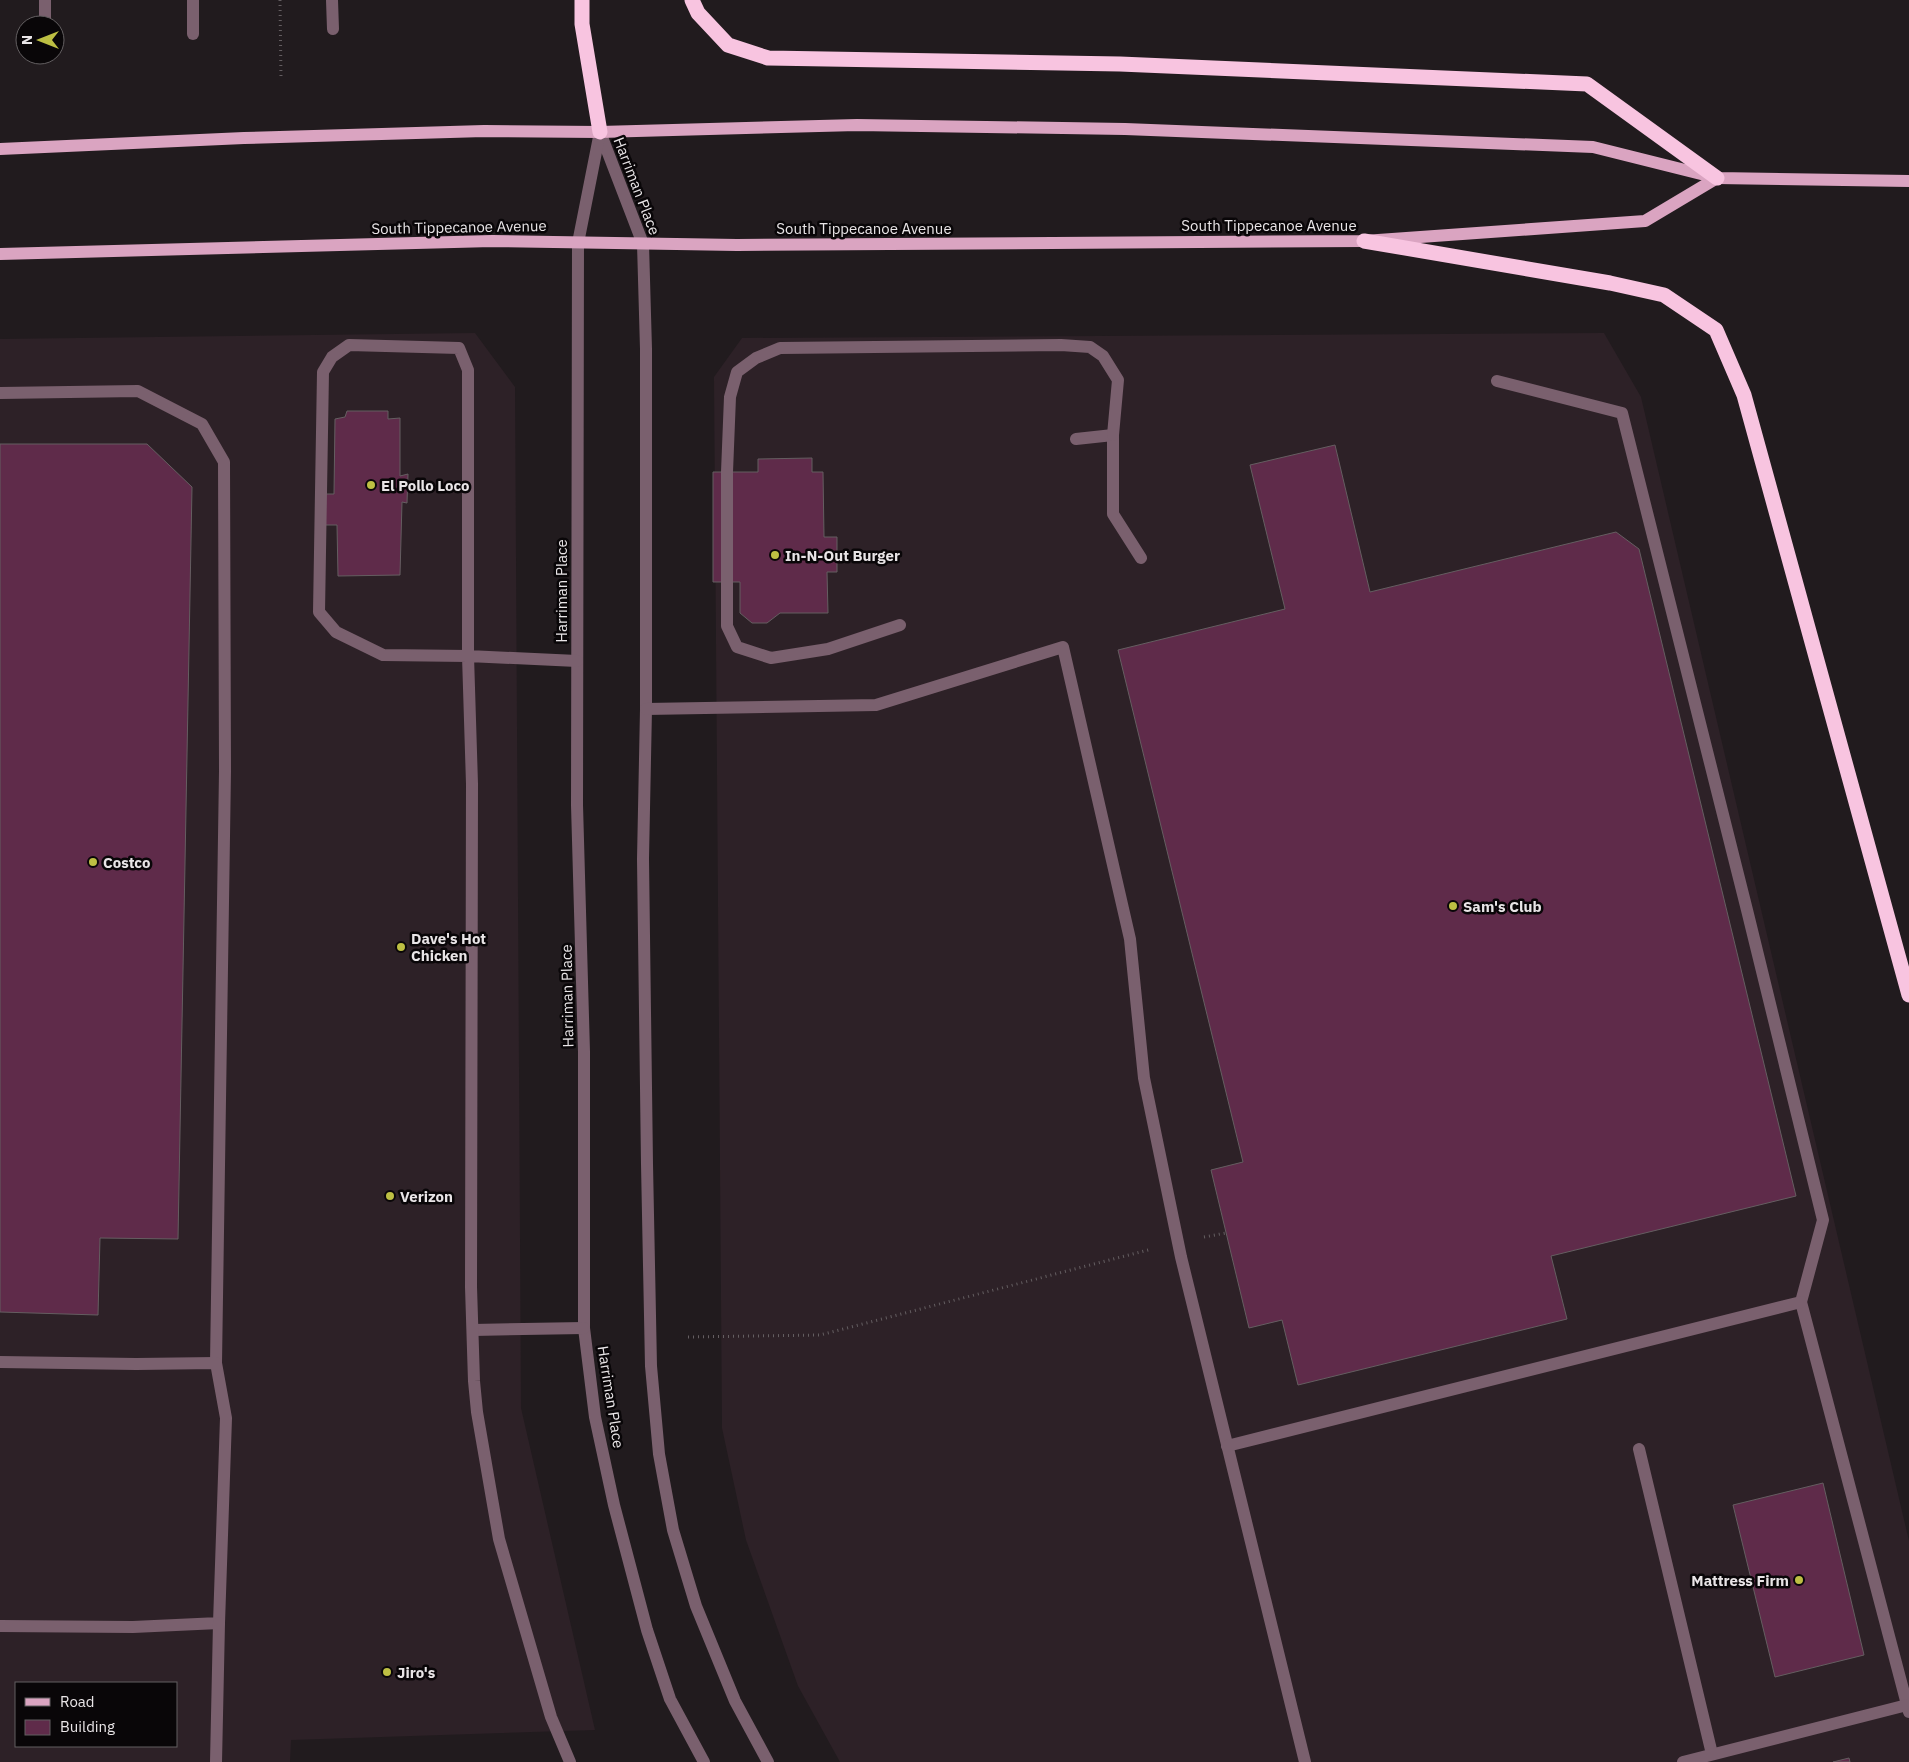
<svg xmlns="http://www.w3.org/2000/svg" width="1909" height="1762" font-family="'IBM Plex Sans',sans-serif">
<rect width="100%" height="100%" fill="#211b1e"/>
<g fill="#2d2127" fill-rule="evenodd">
<path d="M475,333L515,387L521,1408L595,1730L291,1740L290,1762H0V339ZM16,1683H176V1746H16Z"/>
<polygon points="1604,333 1641,397 1909,1541 1909,1762 840,1762 798,1686 746,1540 722,1428 714,377 742,338"/>
</g>
<g fill="#5f2b4a" stroke="#655e61">
<polygon points="347,411 388,411 388,419 400,418 400,476 408,474 407,503 402,502 400,575 338,576 337,525 321,525 321,494 334,494 335,419 345,417"/>
<polygon points="0,444 147,444 192,487 178,1239 100,1238 98,1315 0,1312"/>
<polygon points="1335,445 1370,592 1616,532 1639,549 1796,1196 1551,1256 1567,1319 1298,1385 1282,1320 1249,1328 1211,1170 1243,1162 1118,650 1285,609 1250,465"/>
<polygon points="812,458 812,472 823,472 824,537 837,537 837,572 827,572 828,613 780,613 767,623 752,623 740,613 740,582 713,582 713,472 758,472 758,459"/>
<polygon points="1823,1483 1864,1655 1775,1677 1733,1505"/>
<polygon points="1849,1758 1850,1762 1833,1762"/>
</g>
<g fill="none" stroke-linecap="round" stroke-linejoin="round">
<g stroke="#645e61" stroke-width="3" stroke-dasharray="1 4" stroke-linecap="butt">
<polyline points="280,0 281,78"/>
<polyline points="1204,1237 1226,1233"/>
<polyline points="688,1337 820,1335 1152,1249"/>
</g>
<g stroke="#7a606e" stroke-width="12">
<polyline points="45,0 45,25"/>
<polyline points="193,0 193,34"/>
<polyline points="332,0 333,29"/>
<polyline points="600,132 643,244 646,349 646,709 643,859 647,1164 651,1366 659,1454 673,1530 696,1606 735,1701 768,1762"/>
<polyline points="600,132 578,243 577,805 584,1052 584,1328 595,1417 614,1505 647,1630 670,1699 704,1762"/>
<polyline points="1497,381 1622,413 1747,910 1823,1220 1801,1302 1909,1712"/>
<polyline points="0,393 138,391 202,424 224,462 225,771 216,1363"/>
<polyline points="1076,439 1113,435 1113,514 1141,558"/>
<polyline points="900,625 828,649 771,658 737,647 727,626 727,472 730,397 737,372 756,358 780,348 1061,345 1090,347 1103,356 1118,380 1113,435"/>
<polyline points="646,709 876,705 1063,647 1130,939 1144,1078 1181,1257 1305,1762"/>
<polyline points="473,1330 584,1328"/>
<polyline points="0,1362 136,1364 216,1363 226,1418 219,1623 133,1627 0,1626"/>
<polyline points="1227,1446 1801,1302"/>
<polyline points="1639,1449 1712,1754"/>
<polyline points="216,1762 219,1623"/>
<polyline points="570,1762 551,1717 499,1539 477,1412 474,1381 471,1287 472,784 468,656 468,370 459,348 349,345 332,357 323,372 319,612 336,632 383,655 468,656 577,661"/>
<polyline points="1683,1762 1907,1705"/>
</g>
<g stroke="#daa4c1" stroke-width="12">
<polyline points="0,149 244,138 484,131 600,132 857,125 1125,129 1593,147 1717,178 1909,181"/>
<polyline points="0,254 492,241 737,245 1364,241 1645,221 1717,178"/>
</g>
<g stroke="#f8c4e0" stroke-width="15">
<polyline points="582,0 582,24 600,132"/>
<polyline points="692,0 698,13 728,45 768,58 1120,64 1587,84 1717,178"/>
<polyline points="1364,241 1610,283 1664,295 1716,330 1744,395 1909,995"/>
</g>
</g>
<g fill="#bdbf43" stroke="#090608" stroke-width="2">
<circle cx="371" cy="485" r="5"/>
<circle cx="775" cy="555" r="5"/>
<circle cx="93" cy="862" r="5"/>
<circle cx="1453" cy="906" r="5"/>
<circle cx="401" cy="947" r="5"/>
<circle cx="390" cy="1196" r="5"/>
<circle cx="1799" cy="1580" r="5"/>
<circle cx="387" cy="1672" r="5"/>
</g>
<g text-anchor="middle" dominant-baseline="central" stroke-width="5" stroke-linejoin="round" paint-order="stroke">
<g font-size="15" fill="#e9e5e7" stroke="#090608">
<text transform="translate(637 186) rotate(69)">Harriman Place</text>
<text x="1269" y="225">South Tippecanoe Avenue</text>
<text transform="translate(459 227) rotate(-1)">South Tippecanoe Avenue</text>
<text x="864" y="228">South Tippecanoe Avenue</text>
<text transform="translate(561 591) rotate(-90)">Harriman Place</text>
<text transform="translate(567 996) rotate(-91)">Harriman Place</text>
<text transform="translate(611 1397) rotate(81)">Harriman Place</text>
</g>
<g font-size="15" font-weight="bold" fill="#e9e5e7" stroke="#090608" text-anchor="start">
<text x="381" y="485">El Pollo Loco</text>
<text x="785" y="555">In-N-Out Burger</text>
<text x="103" y="862">Costco</text>
<text x="1463" y="906">Sam's Club</text>
<text x="411" y="938">Dave's Hot<tspan x="411" dy="17">Chicken</tspan></text>
<text x="400" y="1196">Verizon</text>
<text x="1789" y="1580" text-anchor="end">Mattress Firm</text>
<text x="397" y="1672">Jiro's</text>
</g>
</g>
<rect x="15" y="1682" width="162" height="65" fill="#090608" stroke="#635f61"/>
<rect x="25" y="1698" width="25" height="8" fill="#daa4c1" stroke="#635f61"/>
<text x="60" y="1707" font-size="15" fill="#e9e5e7">Road</text>
<rect x="25" y="1720" width="25" height="15" fill="#5f2b4a" stroke="#635f61"/>
<text x="60" y="1732" font-size="15" fill="#e9e5e7">Building</text>
<g transform="translate(40 40) rotate(270)"><circle r="24" fill="#090608" stroke="#635f61"/>
<path d="M0-4L9 19L0 12L-9 19Z" fill="#bdbf43"/>
<text y="-8" font-size="14" font-weight="bold" text-anchor="middle" fill="#e9e5e7">N</text>
</g>
</svg>
